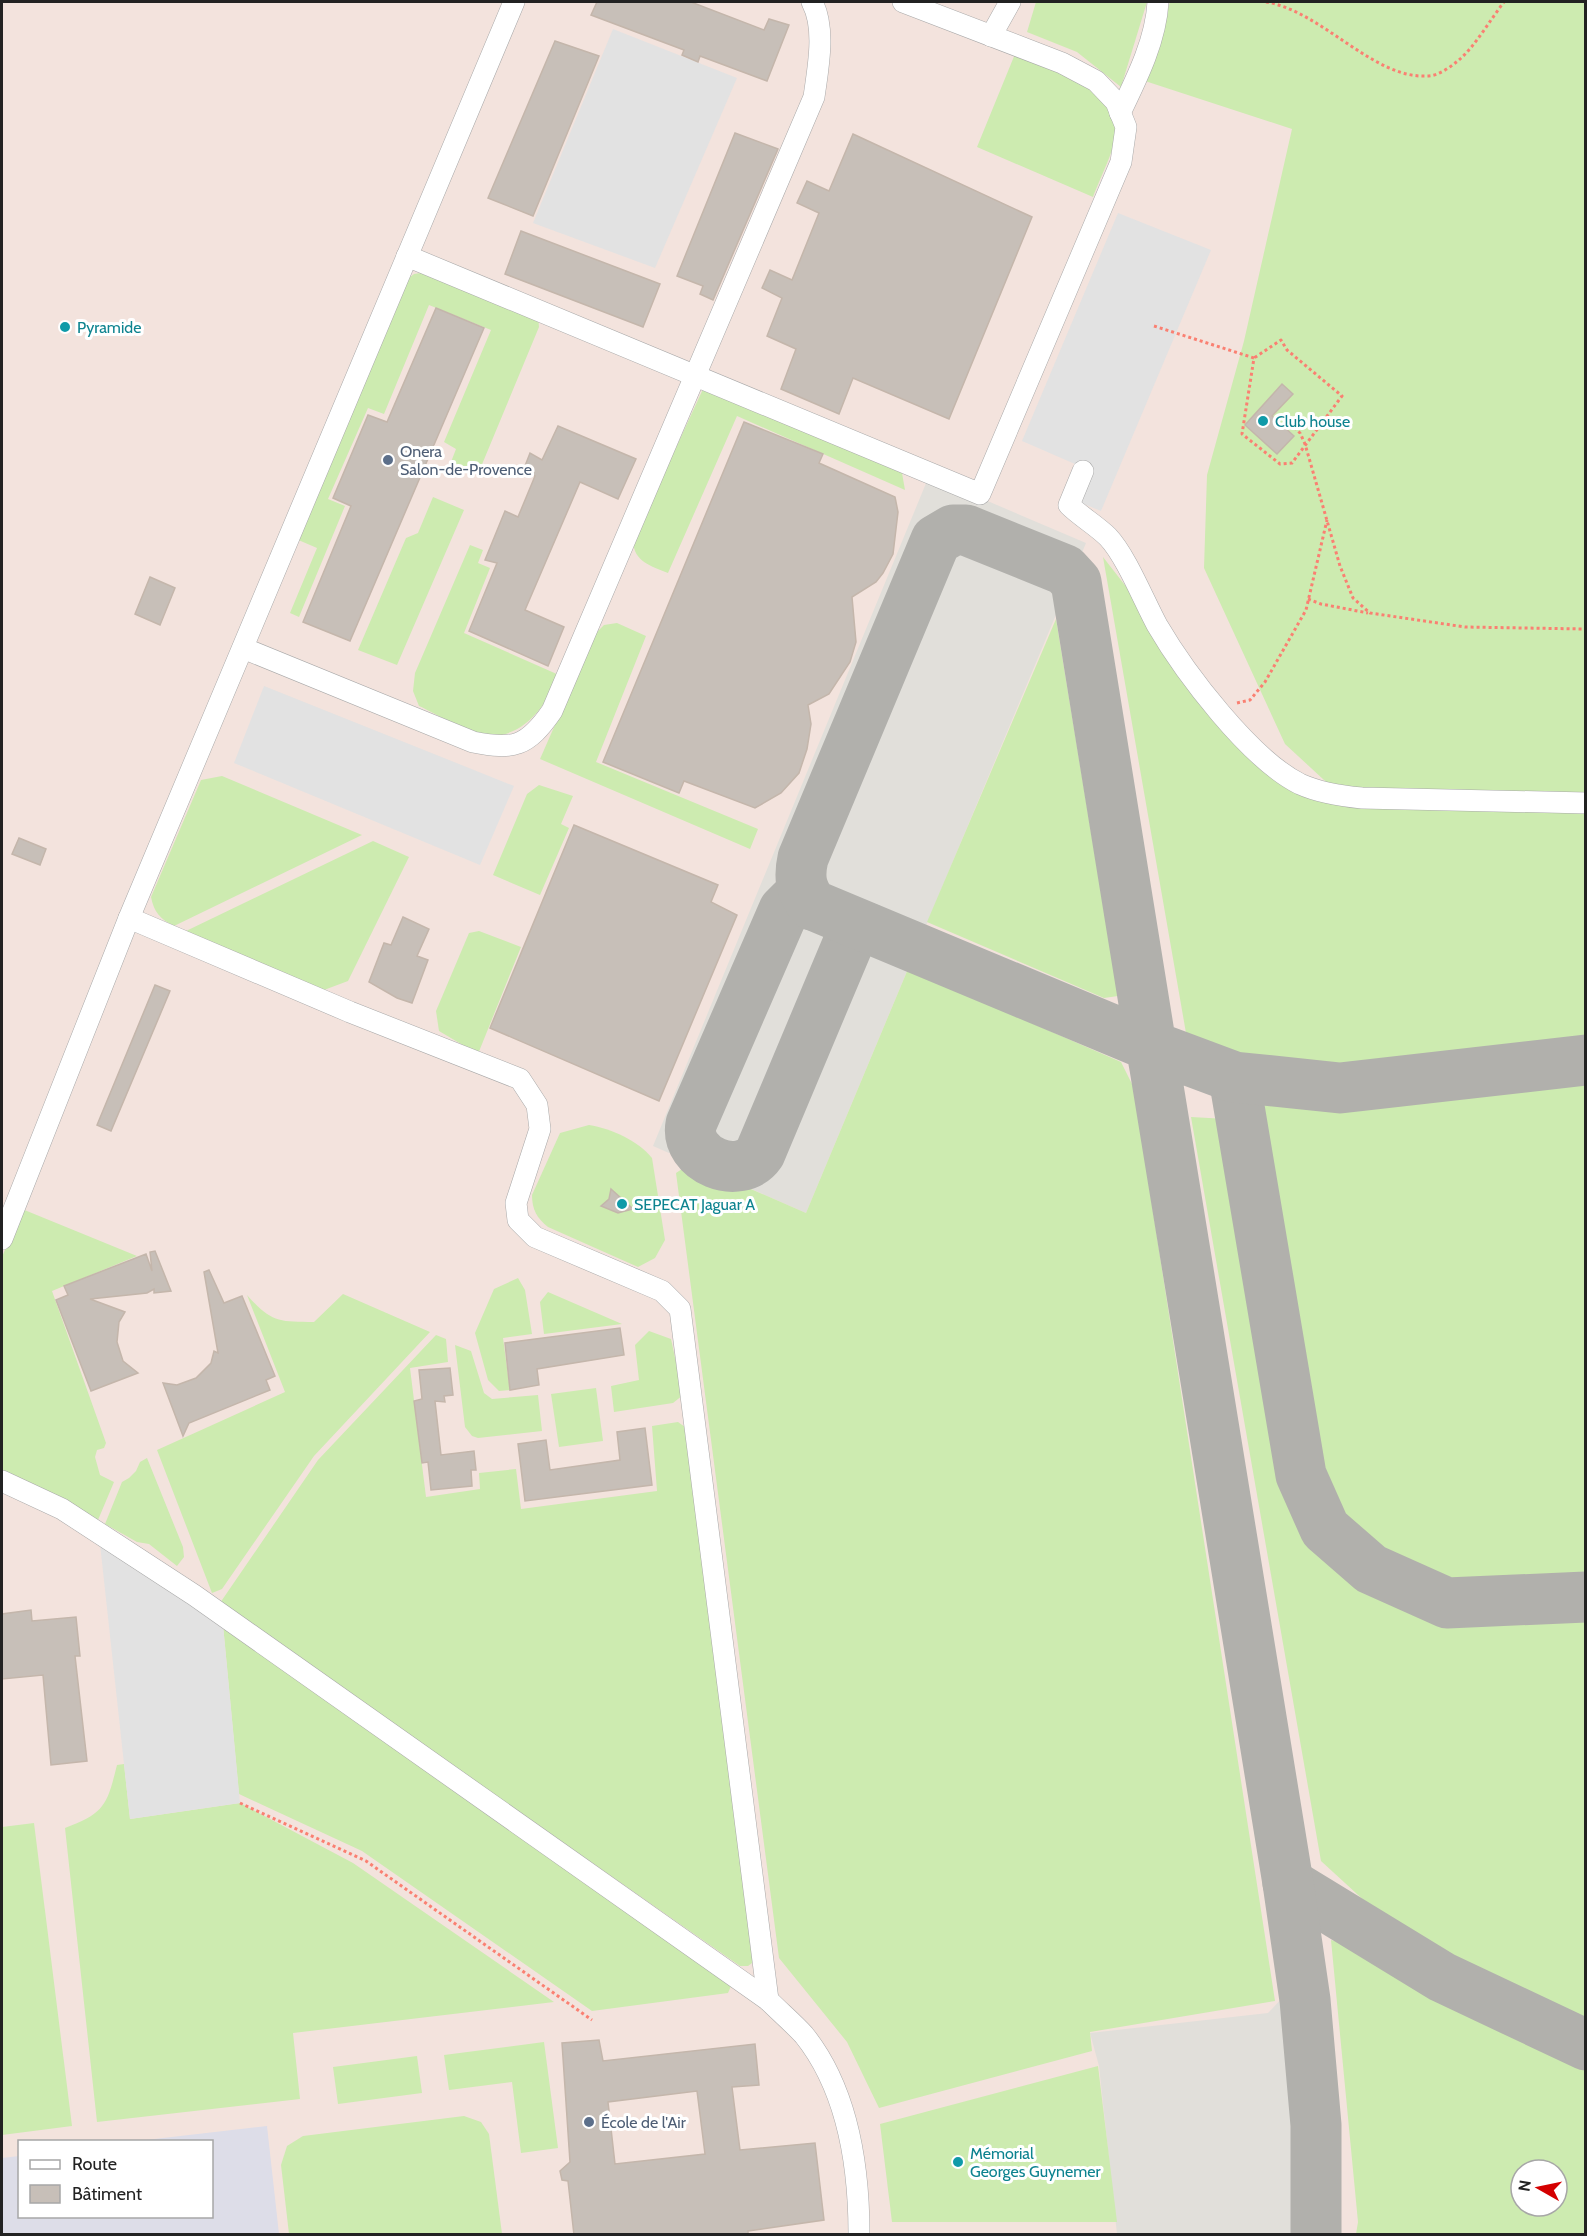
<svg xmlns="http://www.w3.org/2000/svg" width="1587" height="2236" font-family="Cabin,sans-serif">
<rect width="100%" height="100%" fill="#f2efe9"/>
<path fill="#f3e3dd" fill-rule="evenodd" d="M2,2H1585V2234H2ZM20,2142H212V2216H20ZM1521,2170H1557V2206H1521Z"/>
<g fill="#e1dfda">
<polygon points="929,476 1086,543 806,1213 653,1146"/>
<polygon points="1284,1996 1298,2227 1296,2234 1117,2234 1099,2066 1090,2033 1268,2013"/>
</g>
<g fill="#cdebb0" fill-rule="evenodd">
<polygon points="1036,2 1147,2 1121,87 1077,52 1027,32"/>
<path d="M1170,2H1585V2234H1356L1358,2222L1331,1940L1374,1952L1369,1905L1321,1861L1191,1117L1227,1119L1231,1052L1186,1033L1103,557L1142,607L1228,732L1350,804L1285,744L1204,568L1207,475L1244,341L1292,129L1145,81ZM1521,2170H1557V2206H1521Z"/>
<path d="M1015,54C1046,68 1119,88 1117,131C1116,146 1099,181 1093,197L977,147Z"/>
<polygon points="427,272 538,317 539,327 478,474 451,462 456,449 444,442 491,330 429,305 384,414 368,408 328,499 345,506 299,617 290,613 317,548 296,539 405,281 414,274"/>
<path d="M703,389L902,473L905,490L737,416L668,573C651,566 634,562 633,541Z"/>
<polygon points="433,497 464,510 397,665 358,650 406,538 418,533"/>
<path d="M470,545L483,550L478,563L490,568L464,633L559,675C547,705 522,741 484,735C465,732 437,714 419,706L413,691L415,673Z"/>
<polygon points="1056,619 1118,996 1104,998 927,922"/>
<polygon points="617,623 646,636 596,762 758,829 750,849 540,759 595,634 604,625"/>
<path d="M222,776L362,835L174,926C160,919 154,912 151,897L201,780Z"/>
<polygon points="539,785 573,796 561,824 569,828 540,895 493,875 527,794"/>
<polygon points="373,841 409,857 348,981 324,990 186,931"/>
<polygon points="479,931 521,947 478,1054 439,1031 436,1011 469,933"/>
<polygon points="908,969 1121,1062 1134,1088 1275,2001 1090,2032 1092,2051 879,2108 847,2042 779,1958 676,1173 691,1163 806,1213"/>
<path d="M589,1125C612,1129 637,1140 652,1158L665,1240L655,1258L638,1267L548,1227C537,1218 532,1210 532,1195L560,1133Z"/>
<polygon points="22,1209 137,1256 52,1291 106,1443 104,1448 97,1450 95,1457 100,1475 114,1482 98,1520 2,1473 2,1257"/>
<polygon points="518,1278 525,1290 532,1334 503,1338 510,1390 499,1391 488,1380 475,1333 494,1289"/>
<polygon points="548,1292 622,1324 544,1334 540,1302"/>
<path d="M343,1294L430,1332L314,1456L222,1589L212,1593L157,1450L285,1392L247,1295C271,1322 278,1322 314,1322Z"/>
<polygon points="649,1331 671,1339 683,1395 673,1403 614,1412 611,1386 639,1380 635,1345"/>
<polygon points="436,1335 446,1339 448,1362 410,1368 426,1497 480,1489 479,1473 516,1469 521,1509 657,1491 652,1426 678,1422 685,1427 754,1955 752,1963 748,1966 740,1966 220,1603 318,1460"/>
<polygon points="455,1345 471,1351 484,1393 492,1399 538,1395 542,1431 478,1438 472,1436 465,1427"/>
<polygon points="596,1388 603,1441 559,1447 551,1394"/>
<polygon points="147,1458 183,1547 184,1557 177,1566 149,1544 137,1542 105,1524 122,1482 129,1478 136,1471 140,1462"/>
<polygon points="223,1625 731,1986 728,1993 592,2011 362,1851 239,1794"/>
<path d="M124,1764L130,1819L240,1803L353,1863L554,2002L293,2033L300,2099L97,2122L65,1828C105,1813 107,1805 117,1765Z"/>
<polygon points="34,1823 72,2126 2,2135 2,1827"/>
<polygon points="544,2042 558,2148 521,2153 512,2082 449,2090 444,2055"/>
<polygon points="417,2056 422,2093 338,2104 333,2067"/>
<polygon points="1098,2066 1117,2222 892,2222 880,2124"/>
<polygon points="464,2116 481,2122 489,2134 502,2234 289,2234 281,2165 287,2146 303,2136"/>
</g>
<g fill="#e2e2e2">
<polygon points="613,29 737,78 655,268 533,223"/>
<polygon points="1118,213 1211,250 1101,511 1062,495 1075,464 1022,441"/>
<polygon points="264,686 514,786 480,865 234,763"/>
<polygon points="100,1544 223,1625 240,1803 130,1819"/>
</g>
<polygon fill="#dddde8" points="267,2126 279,2234 2,2234 2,2158 19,2156 20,2216 212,2216 212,2142 137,2141"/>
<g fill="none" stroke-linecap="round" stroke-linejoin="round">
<g stroke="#b1b0ac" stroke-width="51">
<path d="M813,905L793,901L784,910L691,1124C684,1160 740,1182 760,1153L850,939L857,931L867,928"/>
<polyline points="1234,1077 1301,1475 1325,1529 1371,1569 1447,1603 1586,1597"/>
<polyline points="1288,1883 1442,1977 1586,2045"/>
<path d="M1316,2234V2125L1305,2000L1288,1883L1155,1068L1151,1046L1076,582L1065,570L966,530H953L936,540L803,858C799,876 800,890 813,905L1151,1046L1234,1077L1340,1088L1586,1060"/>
</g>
</g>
<g fill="#c7bfb8" stroke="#c4b6ab" stroke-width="1.5" fill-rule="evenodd">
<polygon points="597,2 691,2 764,30 769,19 789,25 767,81 700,56 698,62 682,55 684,50 591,15"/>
<polygon points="555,41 599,56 533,216 488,198"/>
<polygon points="735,133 778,149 713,300 700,294 703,286 677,276"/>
<polygon points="853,134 1032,217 949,419 853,378 839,414 781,389 796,349 767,336 782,298 762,288 770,270 792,280 819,213 797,203 807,181 829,191"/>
<polygon points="521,231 660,284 643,327 505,274"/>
<polygon points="436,308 484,328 350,641 303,622 351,506 333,498 368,415 387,422"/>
<polygon points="1282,384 1293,394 1272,416 1294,436 1277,454 1245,425"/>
<polygon points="744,422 823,454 819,463 895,497 898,512 893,554 883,573 876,582 852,597 856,642 850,662 829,694 808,705 811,724 807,749 799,773 781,793 755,808 684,781 679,793 603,762"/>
<polygon points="558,426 636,459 618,499 580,482 525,610 564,627 548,666 469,631 497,563 485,560 505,511 518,517 535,476 523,471 530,453 542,460"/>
<polygon points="150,577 175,588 160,625 135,614"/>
<polygon points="574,825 718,885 711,902 737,915 659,1101 490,1028"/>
<polygon points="19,838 46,849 40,865 12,854"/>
<polygon points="403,917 429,929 417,956 428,960 412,1003 397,998 369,982 384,943 391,945"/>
<polygon points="155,985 170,991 111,1131 97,1125"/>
<polygon points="611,1189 633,1209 618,1213 601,1206 609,1199"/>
<polygon points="155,1251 171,1291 154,1293 154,1289 147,1293 90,1299 125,1312 119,1322 117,1342 123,1361 138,1373 91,1391 56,1300 68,1295 64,1286 146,1254 152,1271 150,1252"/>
<polygon points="209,1270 224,1303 242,1296 275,1376 266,1380 270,1390 189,1423 183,1436 163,1383 177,1385 196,1378 211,1363 214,1351 218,1353 204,1272"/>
<polygon points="620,1328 624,1355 537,1369 539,1385 510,1390 505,1343"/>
<polygon points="450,1368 453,1395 444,1396 445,1402 435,1401 441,1455 474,1451 476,1470 471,1470 472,1486 431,1490 428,1462 422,1463 414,1401 422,1399 419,1370"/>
<polygon points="645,1428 652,1485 525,1501 518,1444 546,1440 550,1470 620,1460 617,1432"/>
<polygon points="31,1610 32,1621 76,1617 80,1656 75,1656 87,1761 51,1765 43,1675 2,1679 2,1614"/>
<path d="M599,2040L603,2061L755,2044L759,2085L732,2087L740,2150L815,2143L824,2220L748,2231V2235H574L568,2181L562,2180L560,2171L570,2162L562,2043ZM697,2091L705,2154L615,2164L608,2102Z"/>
</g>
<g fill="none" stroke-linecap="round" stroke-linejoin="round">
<g stroke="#a9a9a9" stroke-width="22">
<g id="minor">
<polyline points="991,36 1010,2"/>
<path d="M1120,113C1137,78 1156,40 1158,2"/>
<polyline points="407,256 980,494 1121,162 1126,127 1116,102 1096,81 1062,63 903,2"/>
<path d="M1083,471L1069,505C1080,516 1097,526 1108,537C1126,556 1144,601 1157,625C1185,673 1250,759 1300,784C1320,793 1340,796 1362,798L1586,803"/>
<path d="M243,648L473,742C514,750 527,747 552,711L814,97C818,68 826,28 812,2"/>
<polyline points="129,918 350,1012 520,1079 537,1105 540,1129 516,1203 518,1220 535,1237 662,1291 680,1309 768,2000"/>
<polyline points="2,1239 129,918 514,2"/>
<path d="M2,1481L62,1509L194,1595L768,2000C780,2012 793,2023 804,2035C848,2090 859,2167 859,2234"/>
</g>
</g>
<g stroke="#fa8072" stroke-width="3" stroke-dasharray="3 3" stroke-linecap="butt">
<path d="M1266,2C1322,11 1373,79 1427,76C1439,76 1450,67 1459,60C1476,45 1490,20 1504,2"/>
<polyline points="1154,326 1254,358 1242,434 1280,464 1292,463 1342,396 1287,350 1281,340 1254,358"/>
<polyline points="1281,415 1300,433 1305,444 1340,566 1353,598 1370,613 1465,627 1586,629"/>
<polyline points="1308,599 1321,604 1368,613"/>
<polyline points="1237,703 1250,700 1265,682 1306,610 1327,520"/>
<polyline points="240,1803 366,1861 592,2020"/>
</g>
<use href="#minor" stroke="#fff" stroke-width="21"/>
</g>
<g fill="#0f9aa8" stroke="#fff" stroke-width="2">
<circle cx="65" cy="327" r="6"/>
<circle cx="1263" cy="421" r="6"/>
<circle cx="622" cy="1204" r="6"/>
<circle cx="958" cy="2162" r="6"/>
</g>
<g fill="#5c6f8a" stroke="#fff" stroke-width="2">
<circle cx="388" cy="460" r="6"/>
<circle cx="589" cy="2122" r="6"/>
</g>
<g text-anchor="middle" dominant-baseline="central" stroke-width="6" stroke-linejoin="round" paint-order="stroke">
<g font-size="16" fill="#0d838f" stroke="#fff" text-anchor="start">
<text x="77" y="327">Pyramide</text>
<text x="1275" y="421">Club house</text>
<text x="634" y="1204">SEPECAT Jaguar A</text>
<text x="970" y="2153">Mémorial<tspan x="970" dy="18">Georges Guynemer</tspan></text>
</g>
<g font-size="16" fill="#4e5e75" stroke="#fff" text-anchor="start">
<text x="400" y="451">Onera<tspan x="400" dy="18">Salon-de-Provence</tspan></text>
<text x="601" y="2122">École de l'Air</text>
</g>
</g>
<rect width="1587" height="2236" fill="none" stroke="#222222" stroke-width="6"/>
<rect x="18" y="2140" width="195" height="78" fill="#ffffff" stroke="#a7a7a7" stroke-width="1.5"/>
<rect x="30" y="2160" width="30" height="9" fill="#ffffff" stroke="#a7a7a7" stroke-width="1.5"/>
<text x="72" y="2170" font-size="18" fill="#222222">Route</text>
<rect x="30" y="2185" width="30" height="18" fill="#c7bfb8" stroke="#a7a7a7" stroke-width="1.5"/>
<text x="72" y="2200" font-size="18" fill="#222222">Bâtiment</text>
<g transform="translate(1539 2188) rotate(279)"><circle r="28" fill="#ffffff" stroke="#a7a7a7" stroke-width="1.5"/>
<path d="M0-4.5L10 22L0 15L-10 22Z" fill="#d40000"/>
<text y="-9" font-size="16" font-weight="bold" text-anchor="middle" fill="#222222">N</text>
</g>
</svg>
